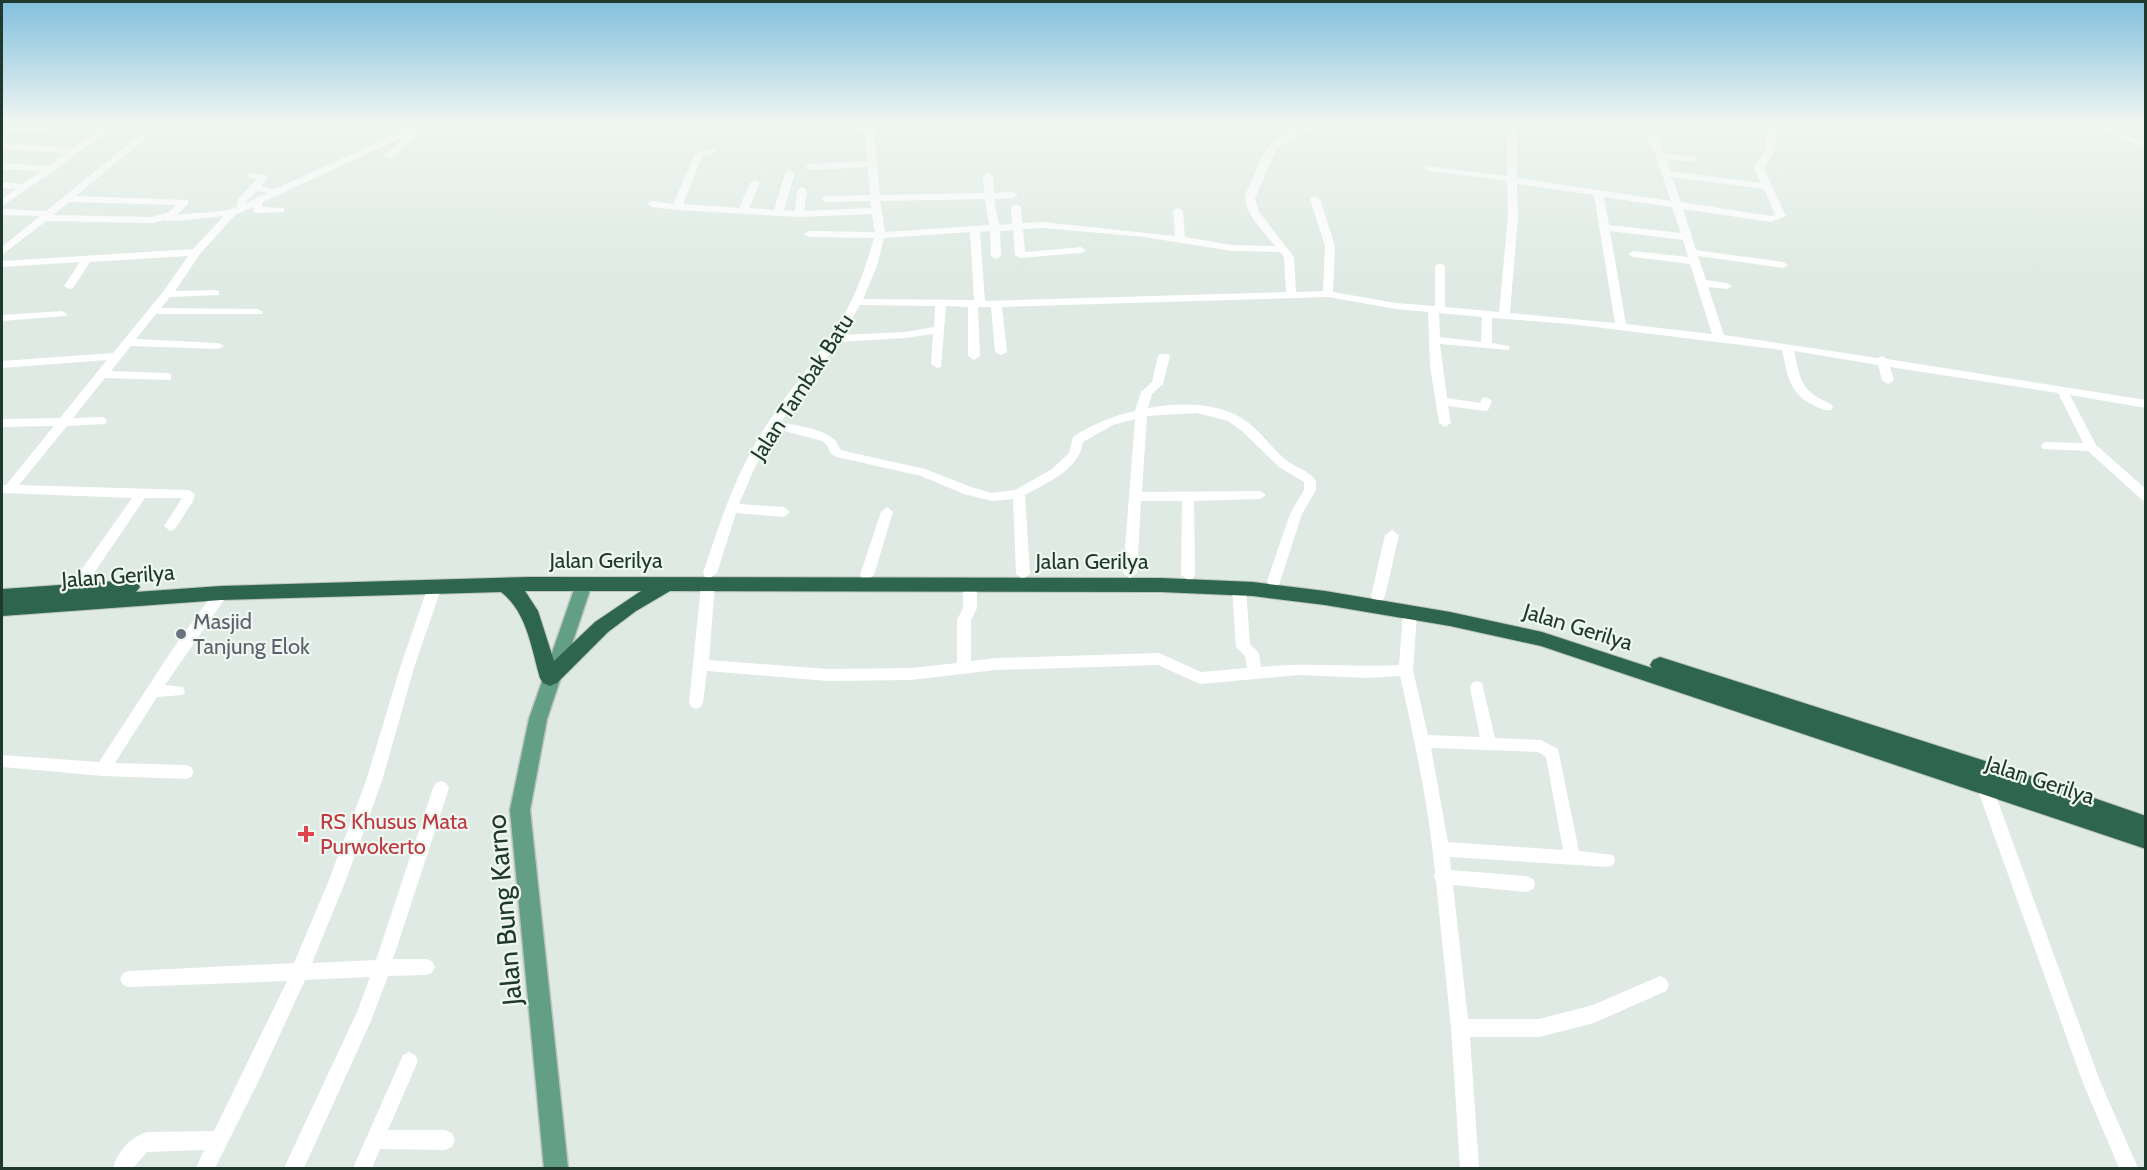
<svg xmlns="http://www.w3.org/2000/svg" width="2147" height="1170" font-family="Cabin,sans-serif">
<rect width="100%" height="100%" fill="#deeae3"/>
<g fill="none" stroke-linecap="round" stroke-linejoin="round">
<g stroke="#bcc4c0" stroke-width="3">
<polygon id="major" points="584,578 590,580 592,584 547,719 530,810 568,1168 544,1168 510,810 529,719 576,584 578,580"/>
</g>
<g stroke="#bcc4c0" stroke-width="2">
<path id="highway" d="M528,577L1161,578L1253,582L1325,591L1450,612L1542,632L1652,668L1650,665L1653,660L1660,657L2004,767L2146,816V849L1541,646L1450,626L1325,605L1253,596L1161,592L670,591L636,611L608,632L557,683L550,686L543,683L540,678C531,647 527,612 501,592L221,600L2,616L3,589L131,580L137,582L140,587L136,592L221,586ZM525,591H641L595,622L554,661L538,611Z"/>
</g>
<g fill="#fff" fill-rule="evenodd">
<polygon points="112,121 121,121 54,171 2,206 2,199 16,189 2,188 2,182 23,184 41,171 2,169 2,163 48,166 66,153 2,149 2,143 73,148 90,136 2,131 2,125 97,131"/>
<path d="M157,121H166L76,196L188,200V204L177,215C194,212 223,213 237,207L238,199L257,179L248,177V173L266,175L268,177L261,186L275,189L424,121H434L417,131L416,134L392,159L384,157L403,137L263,202L262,207L284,208V212L257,213L254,212L253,207L235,215L200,254L175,291L215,290L219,291V295L170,297L161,308L258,309L263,312L262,314H156L136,339L218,343L224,346L218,349L131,346L111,371L167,373L171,374V380L105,378L73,418L101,417L105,418L107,421L105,424L67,426L19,485L189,490L195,494L193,501L175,529L170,531L164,526L182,498H145L73,604H63L61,600L63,596L132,498L2,493V485H6L54,426L2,427V419L60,418L107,360L2,368V361L113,353L163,292L188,256L90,262L73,288L69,289L64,286L80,262L2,267V261L193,249L224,216C212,217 170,223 164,220L153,223L46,221L2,255V247L40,216L2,215V209L46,211ZM257,191L267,193L246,203V202ZM69,202L176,205L169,212L152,217L53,215Z"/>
<path d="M865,121H873L880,195L984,193L983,176L988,173L993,176L994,193L1013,192L1018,195L1013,198L994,199L999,225L1012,224L1011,207L1016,204L1021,207L1022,223L1043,222L1175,236L1173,211L1178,208L1183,211L1185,237L1232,245L1275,246C1266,234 1250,219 1246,204C1243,196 1249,186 1253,178C1257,168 1262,154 1270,145C1283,129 1314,121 1333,121L1332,123L1295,136L1277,148L1255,198L1259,212L1294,257L1296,292L1323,291L1325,246L1310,199L1315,196L1320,199L1335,246L1333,292L1396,303L1435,306V266L1440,263L1445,266V307L1499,312L1508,216L1507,181L1429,171L1426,170V166L1507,176V134L1502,121L1642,124L1641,121H1649L1664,154L1692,156L1697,159L1692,162L1667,159L1670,171L1761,183L1754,169L1766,147L1765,133L1772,125L1807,121L1795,128L1778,130L1775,133L1776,147L1764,169L1786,216L1771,222L1683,209L1696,250L1783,262L1788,265L1783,268L1698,256L1706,280L1727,283L1732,286L1727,289L1708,287L1724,335L1878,358L1882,356L1887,359L2146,400V408L2070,395L2096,445L2146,489V501L2142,500L2088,451L2043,449L2041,446L2043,443L2047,442L2083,443L2058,393L1890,367L1894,380L1888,384L1882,380L1878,365L1794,351C1801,382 1801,391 1831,404L1833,407L1831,410C1824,411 1819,408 1813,405C1789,394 1787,373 1782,350L1570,324L1492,318V343L1509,346V350L1440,344L1447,398L1480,403L1482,398L1486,397L1492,401L1488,410L1484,411L1448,406L1451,423L1445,427L1439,423L1430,366L1428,312L1396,309L1328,297L1002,307L1007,352L1001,355L995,352L991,307H978L980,356L974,360L968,356V307L946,306L941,367L937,368L931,364L933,334L905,338L838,342L781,422C799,427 835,429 840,449L844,451L925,469L971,487L992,493L1015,490L1052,469L1069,453L1073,437C1092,424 1113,416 1135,411L1141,392L1152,382L1158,356L1160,354H1168L1170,356L1163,384L1152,394L1148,408C1181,402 1223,402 1250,424C1263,435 1273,449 1286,460C1296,468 1309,470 1316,481V490L1302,514L1279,585H1269L1267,581L1290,514L1304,490V482L1279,467L1242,431L1228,421L1197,413L1147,416L1142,492L1260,491L1266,495L1260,499L1194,501L1195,575L1193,579L1188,580L1181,575L1182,501H1141L1137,573L1130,578L1123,573L1135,419L1113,425L1083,442C1079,470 1048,482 1025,495L1030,574L1023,579L1016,574L1013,499L992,501L964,494L921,476L837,457L831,454L827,445L822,441L777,429L755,467L739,504L784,507L790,512L784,517L736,513L717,573L710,578L705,577L703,573C719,525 734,478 761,434C785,394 818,359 842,318C857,293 866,266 874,238L809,237L804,234L809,231L875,232L872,214L799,217L677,210L652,207L647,204L652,201L673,204L695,153L716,148V152L702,157L683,204L739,208L750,183L755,180L760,183L749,208L774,210L785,173L790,170L795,173L784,210L795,211L797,190L802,187L807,190L804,211L871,208L870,201L826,202L821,199L826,196L870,195L868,167L810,170L805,167L810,164L867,161L865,130L845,136L840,133L865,124ZM1512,125L1644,130L1656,156L1671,201L1517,178V134ZM1672,177L1764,189L1775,215L1771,216L1681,202ZM1517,184L1594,195L1615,323L1510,313L1518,216ZM1604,197L1672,207L1681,233L1609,225ZM985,199L989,225L885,232L880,201ZM1043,228L1144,237L1232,251L1280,252L1284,257L1286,292L985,301L980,232L990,231L991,256L996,259L1001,256L1000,231L1013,230L1015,255L1020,258L1081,253L1086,250L1081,247L1025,252L1023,229ZM1610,231L1683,240L1688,257L1633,251L1628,254L1633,257L1690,264L1712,334L1626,324ZM970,232L974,300L863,299L877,266L884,238ZM860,305L935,306L934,327L905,332L842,335ZM1439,313L1482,317L1481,342L1440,337Z"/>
<polygon points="2081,121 2092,121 2146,143 2146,149"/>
<polygon points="62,311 67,314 66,316 2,321 2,315"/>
<polygon points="887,507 893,512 874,575 867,580 862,579 860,575 881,512"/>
<polygon points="1392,530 1399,535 1385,596 1383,600 1373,600 1371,596 1385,535"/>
<path d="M708,580L715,585L709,660L828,669L911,668L957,663V620L963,608V585L970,580L977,585V608L971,620V661L996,658L1159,653L1201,672L1247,668L1245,656L1236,647L1232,588L1234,584H1244L1246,588L1250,644L1259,653L1261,667C1307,662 1353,667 1399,665L1403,613L1405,609H1415L1417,613L1413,670L1428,735L1480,737L1470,687L1472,683L1477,681L1482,683L1495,738L1541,740L1558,749L1579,851L1613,855L1615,860L1613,865L1607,867L1450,857L1451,870L1527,876L1533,879L1535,884L1533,889L1527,892L1453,885L1468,1019H1539L1593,1005L1660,976L1666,979L1669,985L1666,991L1594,1023L1539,1037H1470L1479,1168H1460L1451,1028L1436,882L1434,877L1435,873C1429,807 1415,742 1400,676L1367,678L1299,675L1200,684L1158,665L996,670L911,680L828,681L707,671L703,703L701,707L696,709L691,707L689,703L701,585ZM1431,748L1538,752L1546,757L1563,850L1448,842Z"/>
<path d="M435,581L442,586L414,668L382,781L346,880L312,963L376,960L433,788L436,783L441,781L446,783L449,788L393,959H426L432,961L435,967L432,973L426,975L388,976L371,1021L304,1168H284L357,1012L370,977L305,980L259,1080L215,1168H196L204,1150L147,1152L133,1168H113C118,1151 129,1138 147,1132L214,1131L287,981L129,987L123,985L120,979L123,973L129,971L294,963L329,880L366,781L400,668L428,586Z"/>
<polygon points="221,588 226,589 228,593 226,597 165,685 183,687 185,691 183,695 157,697 115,763 186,765 191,767 194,772 191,777 186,779 103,776 2,767 2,755 99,762 172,650 216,589"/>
<polygon points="1985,781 1990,783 1993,788 2100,1081 2138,1168 2119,1168 2083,1083 1977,788 1980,783"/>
<polygon points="409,1052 415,1055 418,1061 388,1130 445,1130 452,1133 455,1140 452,1147 445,1150 380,1149 372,1168 353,1168 403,1055"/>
</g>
<use href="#major" fill="#639f84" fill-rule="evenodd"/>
<use href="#highway" fill="#2d654e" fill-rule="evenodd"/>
</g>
<linearGradient id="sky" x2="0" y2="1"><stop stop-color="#81bfdd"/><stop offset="0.43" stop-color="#f0f6f2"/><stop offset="1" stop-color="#f0f6f2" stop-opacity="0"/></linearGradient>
<rect width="2147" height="284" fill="url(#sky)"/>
<circle fill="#6b7280" stroke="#eff7f1" stroke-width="2" cx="181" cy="634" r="6"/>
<path fill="#e0444e" stroke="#eff7f1" stroke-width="2" d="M303 825h6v6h6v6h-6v6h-6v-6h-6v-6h6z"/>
<g text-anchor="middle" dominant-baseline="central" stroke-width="4.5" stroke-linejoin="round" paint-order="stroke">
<g font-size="22" fill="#20392e" stroke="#eff7f1">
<text transform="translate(802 387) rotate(-57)">Jalan Tambak Batu</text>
<text x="606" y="560">Jalan Gerilya</text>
<text x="1092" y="561">Jalan Gerilya</text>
<text transform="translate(118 576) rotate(-4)">Jalan Gerilya</text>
<text transform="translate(1578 627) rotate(17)">Jalan Gerilya</text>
<text transform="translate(2040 780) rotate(18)">Jalan Gerilya</text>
</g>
<g font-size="22" fill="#5b616d" stroke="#eff7f1" text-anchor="start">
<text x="193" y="621">Masjid<tspan x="193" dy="25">Tanjung Elok</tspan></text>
</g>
<g font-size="22" fill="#be3a42" stroke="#eff7f1" text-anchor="start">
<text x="320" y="821">RS Khusus Mata<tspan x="320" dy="25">Purwokerto</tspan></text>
</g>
<g font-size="27" fill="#20392e" stroke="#eff7f1">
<text transform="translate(504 910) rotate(-95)">Jalan Bung Karno</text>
</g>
</g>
<rect width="2147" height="1170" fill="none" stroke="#20392e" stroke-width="6"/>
</svg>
